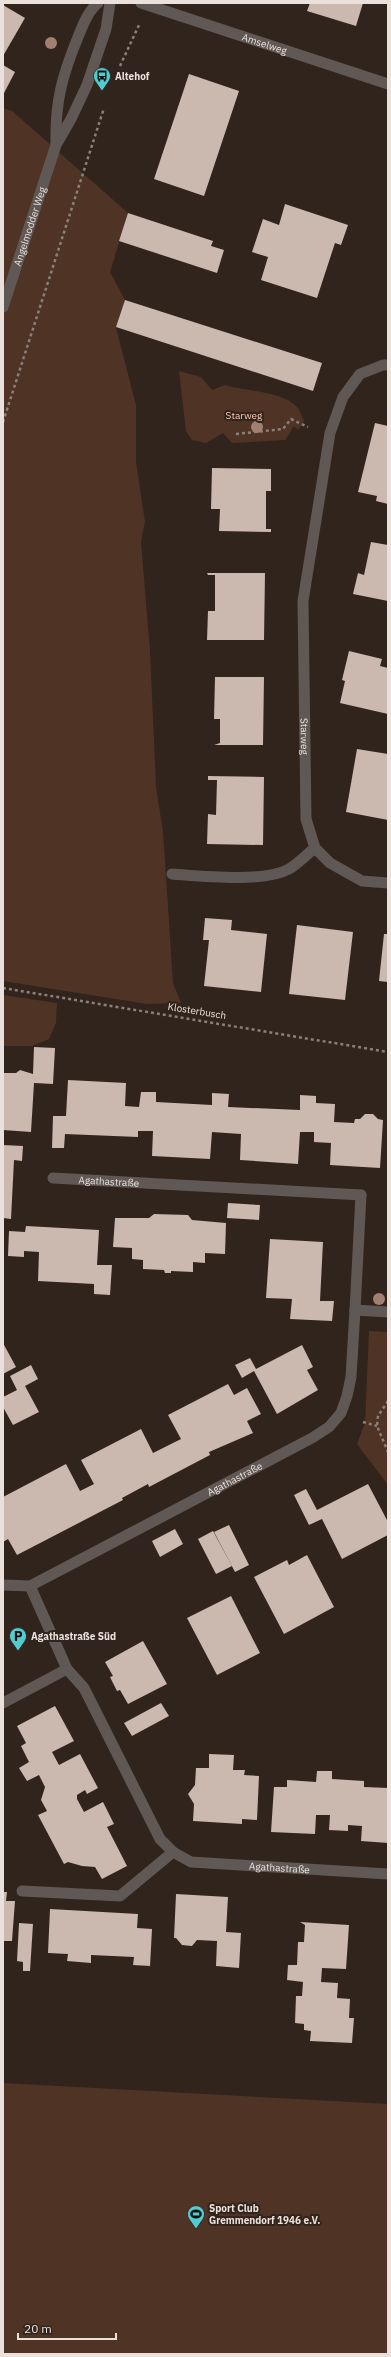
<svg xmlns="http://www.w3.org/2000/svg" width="391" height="2357" font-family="'IBM Plex Sans',sans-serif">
<rect width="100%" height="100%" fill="#31241c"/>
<g fill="#4f3425">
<polygon points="3,108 12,111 128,213 110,272 125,300 116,328 136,405 136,462 145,522 141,542 150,651 156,787 163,832 173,983 181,1003 147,1004 3,981"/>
<path d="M179,371L201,377L212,390L225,385C243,391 283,391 297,407C300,410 302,417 304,421L298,430L294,426L285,440L232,443L223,433L206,443L192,440L186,431Z"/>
<polygon points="3,995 57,1003 56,1023 49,1039 32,1046 3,1046"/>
<polygon points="369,1331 388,1332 388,1485 357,1444 365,1423"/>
<polygon points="3,2083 388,2104 388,2354 3,2354"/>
</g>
<g fill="#cbb8af">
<polygon points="310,3 363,3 356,26 307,11"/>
<polygon points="3,5 25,18 3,56"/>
<polygon points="3,65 15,72 3,95"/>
<polygon points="189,74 239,91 204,196 154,179"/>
<polygon points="285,204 348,225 341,245 335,243 317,298 261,280 268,257 252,252 263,219 279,225"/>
<polygon points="128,213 213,241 211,246 224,250 217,273 119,241"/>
<polygon points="125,300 322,363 313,391 116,327"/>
<polygon points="375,423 388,426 388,504 376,501 377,496 358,492"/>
<polygon points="212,468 271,469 271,491 266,491 266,529 271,529 271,532 219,531 220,509 211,509"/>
<polygon points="371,542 388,545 388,601 353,594 358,573 364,575"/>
<polygon points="207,573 265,573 264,640 207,640 208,611 215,611 215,575 208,575"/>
<polygon points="349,651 382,659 380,666 388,668 388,714 340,703 345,681 342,680"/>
<polygon points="215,677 264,677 263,745 214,745 220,743 220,719 214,719"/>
<polygon points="357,749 388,754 388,820 346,812"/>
<polygon points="208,776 264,777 263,845 207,844 208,814 216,815 217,780 208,780"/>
<polygon points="205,918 232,920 231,930 267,934 261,992 204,986 209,940 203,940"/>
<polygon points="297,925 353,932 345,1000 289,994"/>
<polygon points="384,934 388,934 388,982 379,981"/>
<polygon points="34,1047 55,1048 53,1084 34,1083 31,1132 3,1130 3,1073 16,1073 20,1070 33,1074"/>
<polygon points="68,1080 126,1083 125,1106 139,1107 141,1092 156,1092 156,1102 212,1105 212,1093 229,1094 228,1107 300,1110 300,1095 316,1096 316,1103 335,1104 334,1122 354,1123 355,1119 360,1119 365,1114 373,1114 378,1119 383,1120 380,1168 330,1165 331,1143 314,1142 314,1132 300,1132 298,1164 240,1160 241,1134 226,1133 212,1132 210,1159 152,1156 153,1131 138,1131 138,1137 65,1134 64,1148 52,1148 53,1116 66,1116"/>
<polygon points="3,1145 23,1146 22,1161 14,1160 11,1219 3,1218"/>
<polygon points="228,1203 260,1205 259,1220 227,1218"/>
<polygon points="154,1214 188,1215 192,1220 226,1223 225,1254 205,1253 205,1263 193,1262 193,1272 171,1271 171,1273 165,1273 164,1270 143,1269 143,1260 132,1259 132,1248 113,1247 115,1218 149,1218"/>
<polygon points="26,1226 99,1230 97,1265 112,1265 110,1295 94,1294 94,1284 38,1281 39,1252 24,1251 24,1257 8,1256 9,1231 25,1232"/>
<polygon points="270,1239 323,1242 320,1301 334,1301 332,1321 290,1319 292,1299 266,1298"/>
<polygon points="3,1343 16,1367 3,1374"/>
<polygon points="302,1345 313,1367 307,1370 318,1390 277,1414 254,1371 242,1378 235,1365 250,1358 256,1369"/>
<polygon points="31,1365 38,1379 25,1386 39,1412 13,1425 3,1407 3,1397 17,1390 10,1376"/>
<polygon points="228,1384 234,1395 247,1388 261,1414 247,1421 253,1433 209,1452 210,1455 149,1487 148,1484 122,1498 123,1500 17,1555 8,1539 3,1542 3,1497 66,1464 80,1491 94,1484 81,1460 141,1429 153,1453 181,1439 168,1415"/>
<polygon points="368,1484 388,1522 388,1535 342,1559 322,1519 309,1525 294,1495 306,1489 317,1510"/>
<polygon points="229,1525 249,1565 235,1572 214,1532"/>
<polygon points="175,1529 183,1544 160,1557 152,1541"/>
<polygon points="213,1531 232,1566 216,1574 198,1539"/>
<polygon points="307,1555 334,1607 284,1634 254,1577 287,1560 289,1565"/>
<polygon points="231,1596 260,1653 217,1675 187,1618"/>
<polygon points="143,1641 167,1684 128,1704 120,1690 117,1691 110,1677 113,1676 105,1662"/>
<polygon points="161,1703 169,1716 132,1736 124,1723"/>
<polygon points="55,1706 74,1741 52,1752 59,1765 80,1754 98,1788 87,1794 85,1790 77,1795 77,1799 84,1812 103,1802 114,1824 107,1827 127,1866 102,1879 95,1867 82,1866 68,1862 64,1864 38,1815 47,1811 41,1800 45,1787 39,1775 27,1781 19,1768 29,1762 21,1746 26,1743 17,1726"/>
<polygon points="209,1754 234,1755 233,1770 245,1770 244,1775 259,1776 257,1820 242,1819 242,1824 193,1821 194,1804 188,1794 195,1785 196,1768 209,1768"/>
<polygon points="317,1771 332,1771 332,1779 364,1781 364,1787 388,1788 388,1843 361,1841 362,1826 348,1825 348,1831 329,1830 330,1815 316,1815 315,1834 271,1832 274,1787 287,1787 287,1780 316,1782"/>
<polygon points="3,1892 7,1892 6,1901 15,1901 12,1941 3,1941"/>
<polygon points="176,1894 228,1897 226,1932 241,1933 239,1968 216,1966 217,1941 197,1940 192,1946 182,1945 176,1938 174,1938"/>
<polygon points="50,1909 138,1914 137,1928 152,1929 150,1966 133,1965 134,1957 91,1955 91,1963 67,1961 68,1954 48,1953"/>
<polygon points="300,1922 349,1925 346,1969 322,1968 321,1982 338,1983 337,1998 350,1999 349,2018 354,2018 352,2043 310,2041 311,2031 304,2030 304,2024 295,2023 296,1996 302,1996 303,1982 287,1980 288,1965 297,1965 298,1942 304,1942 305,1925"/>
<polygon points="19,1923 33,1924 30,1971 23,1971 23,1962 17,1961"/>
</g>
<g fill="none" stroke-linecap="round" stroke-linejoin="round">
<g stroke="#8b8079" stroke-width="2.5" stroke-dasharray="3 3" stroke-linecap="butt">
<polyline points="120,66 139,25"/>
<polyline points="3,422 104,108"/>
<polyline points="236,434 283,429 291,419 308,427"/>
<polyline points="3,988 388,1052"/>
<polyline points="388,1401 378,1416 377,1426 388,1452"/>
<polyline points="363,1422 377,1426"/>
</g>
<g stroke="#5f5854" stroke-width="11">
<path d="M172,874C200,876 264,883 289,869C298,864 307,854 315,848"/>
<path id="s1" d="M53,1178L361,1195"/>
<polyline points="3,1703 67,1669"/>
<polyline points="22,1891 120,1896 173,1852"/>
</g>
<g stroke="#5f5854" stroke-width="11">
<path id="s2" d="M141,3L388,84"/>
<path id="s3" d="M388,365H383L360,374L343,397L330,433L303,601L306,819L315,848L330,863L362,881L388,883"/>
<polyline points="355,1310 388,1312"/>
<path id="s4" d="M3,1585L30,1586L312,1438L329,1427L341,1413L347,1396L351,1377L355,1310L361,1195"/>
<path id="s5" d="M30,1586L67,1669L84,1688L160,1839L173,1852L191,1862L388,1874"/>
</g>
<g stroke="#5f5854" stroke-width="11">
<path d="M56,144C55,102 62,76 78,37C83,25 88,11 98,3"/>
<path id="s6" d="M3,307L56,145L71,119L87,85L106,29L110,3"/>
</g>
</g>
<g fill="#a08070">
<circle cx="51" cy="43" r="6"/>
<circle cx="257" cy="427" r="6"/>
<circle cx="379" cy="1299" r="6"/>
</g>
<defs>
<g id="bus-pin" transform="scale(0.9)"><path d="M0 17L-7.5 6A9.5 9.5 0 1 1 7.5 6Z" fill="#51ccd1" stroke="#31241c"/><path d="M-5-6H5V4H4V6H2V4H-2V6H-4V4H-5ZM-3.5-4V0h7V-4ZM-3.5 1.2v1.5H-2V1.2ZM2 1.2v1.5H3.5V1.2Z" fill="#111"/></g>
<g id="parking-pin" transform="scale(0.9)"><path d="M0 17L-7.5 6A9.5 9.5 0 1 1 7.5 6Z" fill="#51ccd1" stroke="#31241c"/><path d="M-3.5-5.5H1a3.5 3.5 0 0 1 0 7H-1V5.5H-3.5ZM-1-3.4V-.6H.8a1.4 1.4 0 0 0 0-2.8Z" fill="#111"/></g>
<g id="stadium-pin" transform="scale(0.9)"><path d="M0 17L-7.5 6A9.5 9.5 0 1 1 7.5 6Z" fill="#51ccd1" stroke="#31241c"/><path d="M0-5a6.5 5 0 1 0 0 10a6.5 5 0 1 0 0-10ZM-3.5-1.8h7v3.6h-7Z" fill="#111"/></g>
</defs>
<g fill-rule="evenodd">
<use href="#bus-pin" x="102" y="76"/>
<use href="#parking-pin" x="18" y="1636"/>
<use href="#stadium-pin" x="196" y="2214"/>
</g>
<g text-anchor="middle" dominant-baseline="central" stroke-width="4" stroke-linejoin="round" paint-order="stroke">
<g font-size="10" fill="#eae1dc" stroke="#31241c">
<text stroke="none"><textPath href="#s2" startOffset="130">Amselweg</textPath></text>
<text stroke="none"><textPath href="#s6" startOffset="85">Angelmodder Weg</textPath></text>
<text stroke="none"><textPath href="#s3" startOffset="402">Starweg</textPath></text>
<text transform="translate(197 1011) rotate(9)">Klosterbusch</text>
<text stroke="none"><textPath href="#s1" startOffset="56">Agathastraße</textPath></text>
<text stroke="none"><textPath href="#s4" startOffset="258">Agathastraße</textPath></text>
<text stroke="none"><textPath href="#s5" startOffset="413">Agathastraße</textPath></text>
</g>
<g font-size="10" font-weight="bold" fill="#eae1dc" stroke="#31241c" text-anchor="start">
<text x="115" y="76">Altehof</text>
<text x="31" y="1636">Agathastraße Süd</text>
<text x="209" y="2208">Sport Club<tspan x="209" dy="12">Gremmendorf 1946 e.V.</tspan></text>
</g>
<g font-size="10" fill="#fbccb5" stroke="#31241c">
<text x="244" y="415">Starweg</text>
</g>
</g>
<rect width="391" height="2357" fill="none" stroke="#eae1dc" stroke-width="8"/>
<path d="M18 2333v6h98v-6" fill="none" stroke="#eae1dc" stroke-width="2"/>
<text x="24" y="2333" font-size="12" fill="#eae1dc" stroke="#31241c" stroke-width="3" paint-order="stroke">20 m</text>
</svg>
